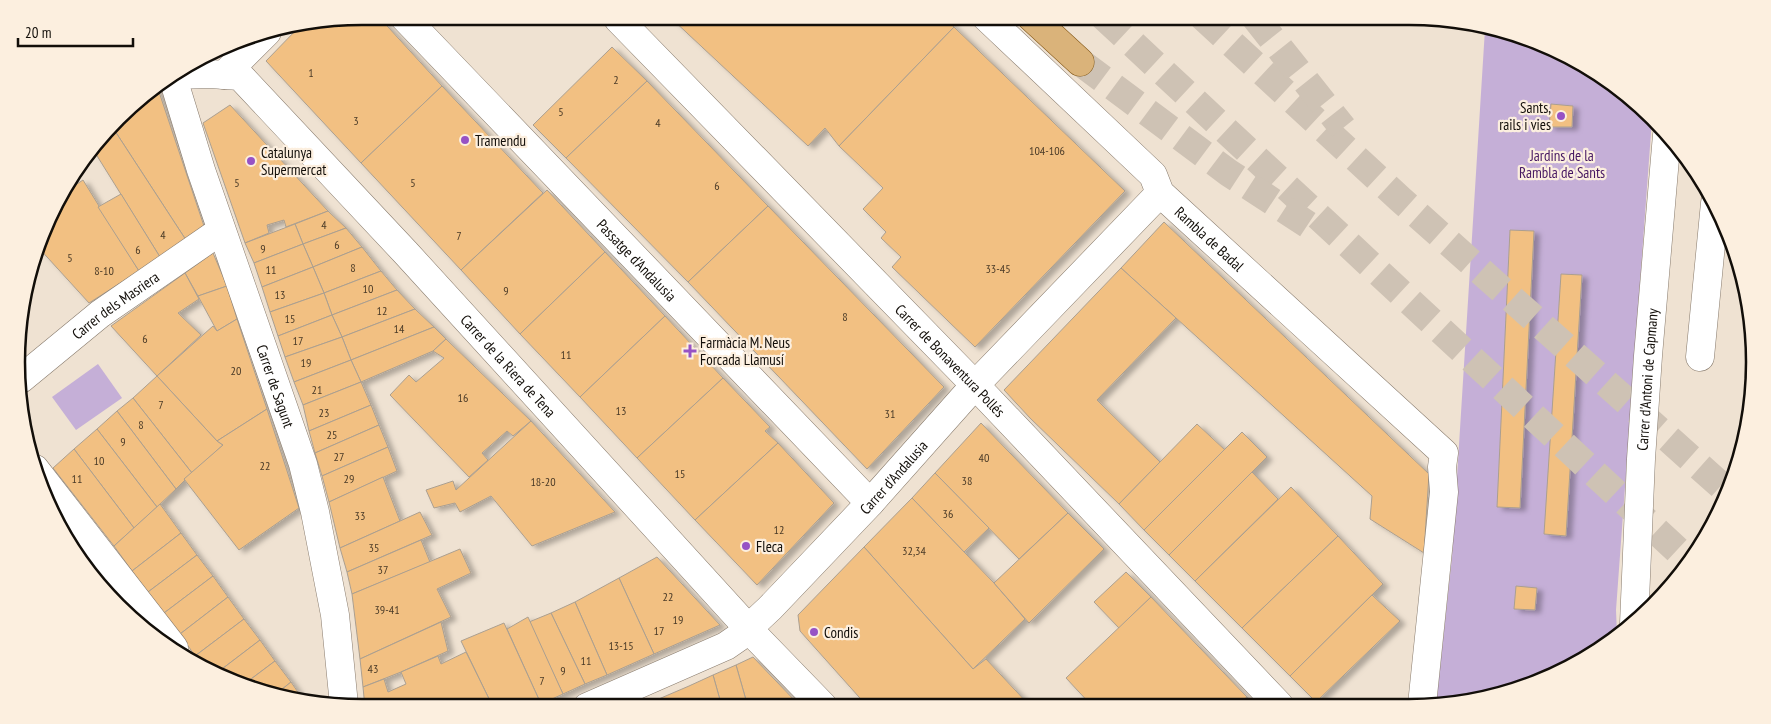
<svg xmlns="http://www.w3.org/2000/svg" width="1771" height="724" font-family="'PT Sans Narrow',sans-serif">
<defs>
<filter id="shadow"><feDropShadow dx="5.5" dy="3" stdDeviation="2.5" flood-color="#0004"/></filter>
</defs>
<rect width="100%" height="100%" fill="#efe2d2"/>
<g fill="#c5afd7">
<polygon points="1485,29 1520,35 1582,62 1637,102 1652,119 1616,610 1617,635 1542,681 1454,705 1436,705 1452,557"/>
<polygon points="98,364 122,398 76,430 52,397"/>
</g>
<g fill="#f2c082" stroke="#ab9f90" filter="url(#shadow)">
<polygon points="362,16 378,16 442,86 361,163 266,61 299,27"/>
<polygon points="674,16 942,16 954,27 839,146 825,128 808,146 672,19"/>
<polygon points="954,27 1125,191 975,347 892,267 901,257 881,238 886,232 863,209 883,188 839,146"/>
<polygon points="612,47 647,81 566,158 533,125"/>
<polygon points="647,81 768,206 688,282 566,158"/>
<polygon points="157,86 204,226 186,240 113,128 128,109"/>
<polygon points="442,86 543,193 461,270 361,163"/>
<polygon points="1551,104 1573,106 1572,127 1549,127"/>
<polygon points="230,105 328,211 286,227 284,220 267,225 269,233 245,243 203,123"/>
<polygon points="113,128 186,240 160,257 94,151"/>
<polygon points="83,180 139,271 89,303 37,246 60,195"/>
<polygon points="547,190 605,252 520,334 461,270"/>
<polygon points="121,194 160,257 139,271 98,207"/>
<polygon points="768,206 944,387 867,469 688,282"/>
<polygon points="328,211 346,228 303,244 295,224"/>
<polygon points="1164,222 1429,474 1424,553 1370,519 1372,496 1121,268"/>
<polygon points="295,224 303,244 254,263 245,243"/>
<polygon points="346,228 362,247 313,267 303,244"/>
<polygon points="1510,230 1534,231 1520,508 1497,507"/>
<polygon points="303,244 313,267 262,287 254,263"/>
<polygon points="362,247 381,271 324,293 313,267"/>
<polygon points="605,252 665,316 580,397 520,334"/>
<polygon points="213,253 227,286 198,296 185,273"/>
<polygon points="313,267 324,293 270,312 262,287"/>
<polygon points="1121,268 1176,318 1097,400 1160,462 1119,504 1030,418 1004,390"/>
<polygon points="381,271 397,290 332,315 324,293"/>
<polygon points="185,273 199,299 178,313 201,335 157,376 111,326"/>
<polygon points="1561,274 1582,275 1566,536 1544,534"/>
<polygon points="227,286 237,319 217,331 198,296"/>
<polygon points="397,290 415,309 342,337 332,315"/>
<polygon points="324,293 332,315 278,336 270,312"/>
<polygon points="415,309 434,327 351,360 342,337"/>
<polygon points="1749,311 1754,339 1753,385 1745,378"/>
<polygon points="332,315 342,337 285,357 278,336"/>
<polygon points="665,316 723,378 637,458 580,397"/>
<polygon points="237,319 267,409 217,441 157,376 213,326 217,331"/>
<polygon points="434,327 446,339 433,351 361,382 351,360"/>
<polygon points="342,337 351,360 294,382 285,357"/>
<polygon points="446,339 531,421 513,436 507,431 482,453 488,460 469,477 390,395 409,375 416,382 444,358 433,351"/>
<polygon points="351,360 361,382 303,405 294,382"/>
<polygon points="157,376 217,441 223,445 192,473 133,398"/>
<polygon points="723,378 770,427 765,431 778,443 695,520 637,458"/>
<polygon points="361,382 371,405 309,431 303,405"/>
<polygon points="133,398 192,473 176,489 117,411"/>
<polygon points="371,405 379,425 315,453 309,431"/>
<polygon points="267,409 299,508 239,550 184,479 223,445 217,441"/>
<polygon points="117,411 176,489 157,507 97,429"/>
<polygon points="531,421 615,512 532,546 491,496 460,512 455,503 434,508 426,490 453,481 456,490"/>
<polygon points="981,423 1068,513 1019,559 935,473"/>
<polygon points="1197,424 1225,450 1144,530 1119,504"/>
<polygon points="379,425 388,447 322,476 315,453"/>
<polygon points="97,429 157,507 134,528 74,449"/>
<polygon points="1242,432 1267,457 1169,555 1144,530"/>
<polygon points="778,443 834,503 757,585 695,520"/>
<polygon points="388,447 397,471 329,502 322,476"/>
<polygon points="74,449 134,528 114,546 53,468"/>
<polygon points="1252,472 1278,499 1195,581 1169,555"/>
<polygon points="935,473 989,528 964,552 912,498"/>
<polygon points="383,477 400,521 340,548 329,502"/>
<polygon points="1291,487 1338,536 1242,628 1195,581"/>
<polygon points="912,498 994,583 1025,619 973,669 864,547"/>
<polygon points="160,504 181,533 132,571 114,546"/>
<polygon points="420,512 432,535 347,572 340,548"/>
<polygon points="1068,513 1104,549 1029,623 994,583"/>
<polygon points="62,526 98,573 95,576 74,554 61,528"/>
<polygon points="181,533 197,555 148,592 132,571"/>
<polygon points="1338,536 1383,584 1290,676 1242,628"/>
<polygon points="421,540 430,562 352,594 347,572"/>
<polygon points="864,547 973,669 986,659 1030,706 867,706 800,631 798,615"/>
<polygon points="460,549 471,573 437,589 451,617 360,659 352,594"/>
<polygon points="197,555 213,576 164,613 148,592"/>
<polygon points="657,557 720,625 654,654 619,578"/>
<polygon points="1126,572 1151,597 1119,628 1094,602"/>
<polygon points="213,576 228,597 180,634 164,613"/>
<polygon points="619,578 654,654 607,675 575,602"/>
<polygon points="1516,586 1537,588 1535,610 1514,609"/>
<polygon points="1372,595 1400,621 1316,702 1290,676"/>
<polygon points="228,597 244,619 195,656 180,634"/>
<polygon points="1151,597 1247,697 1238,705 1092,706 1066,678"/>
<polygon points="575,602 607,675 585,684 551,613"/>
<polygon points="551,613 585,684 563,694 529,622"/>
<polygon points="528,617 563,694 541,704 507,629"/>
<polygon points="244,619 260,640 218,672 200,662 195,656"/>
<polygon points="441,622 448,651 401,672 363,687 360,659"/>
<polygon points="504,623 541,704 534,707 493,707 461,641"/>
<polygon points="260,640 275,661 243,685 218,672"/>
<polygon points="466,652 493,707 365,708 363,687 384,679 388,692 406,684 401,672 438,656 441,664"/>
<polygon points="753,657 799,705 748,707 736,665"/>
<polygon points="275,661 291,682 276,694 251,689 243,685"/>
<polygon points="736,665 748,707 722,707 713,675"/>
<polygon points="713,675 722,707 640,707 689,686"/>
<polygon points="291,682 302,698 276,694"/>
<polygon points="1247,697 1255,705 1238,705"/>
</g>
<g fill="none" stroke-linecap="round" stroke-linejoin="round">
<g stroke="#cec2b4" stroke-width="28" stroke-dasharray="28 14" stroke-linecap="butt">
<polyline points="1103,16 1690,562"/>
<polyline points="1202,16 1400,199 1727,491"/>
<polyline points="1254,16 1343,128"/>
<polyline points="1080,62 1229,173 1313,228"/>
</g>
<g stroke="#887b6d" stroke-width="29">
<g id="minor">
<path id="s1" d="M403,16L870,503"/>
<path id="s2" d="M620,16L618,19L975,385L1279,705"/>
<path id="s3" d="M985,16L1153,175L1160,193L1444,453L1442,467L1444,492L1422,705"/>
<path id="s4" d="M172,75L201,170L303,464L315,512L335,615L344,705"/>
<path id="s5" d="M173,75L210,74L240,76L406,253L759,640L823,706"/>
<polyline points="224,75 267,32"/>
<polyline points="1700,357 1715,203"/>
<path id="s6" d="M21,379L100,314L213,236"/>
<polyline points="35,469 174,648"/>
<path id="s7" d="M1634,624L1641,459L1648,356L1667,135"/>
<path id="s8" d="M587,707L726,646L739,637L770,608L870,503L975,385L1160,193"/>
</g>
</g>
<g stroke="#845919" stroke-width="29">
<polyline id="major" points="1030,16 1080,62"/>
</g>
<use href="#minor" stroke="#fff" stroke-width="28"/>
<use href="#major" stroke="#dab37a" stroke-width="28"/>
</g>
<g fill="#9752c5" stroke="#fcefdf" stroke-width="2">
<circle cx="1561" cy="116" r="5"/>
<circle cx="465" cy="140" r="5"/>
<circle cx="251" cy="161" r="5"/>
<path d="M687.5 343.5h5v5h5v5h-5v5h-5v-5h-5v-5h5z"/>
<circle cx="746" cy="546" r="5"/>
<circle cx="814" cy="632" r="5"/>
</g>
<g text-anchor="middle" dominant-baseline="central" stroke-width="4.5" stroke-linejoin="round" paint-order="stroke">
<g font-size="12" fill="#4a3a27">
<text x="311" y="72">1</text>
<text x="616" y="79">2</text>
<text x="561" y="111">5</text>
<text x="356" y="120">3</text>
<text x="658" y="122">4</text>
<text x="1047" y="150">104-106</text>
<text x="237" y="182">5</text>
<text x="413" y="182">5</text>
<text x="717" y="185">6</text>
<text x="324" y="224">4</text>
<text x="163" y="234">4</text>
<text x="459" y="235">7</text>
<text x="337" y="244">6</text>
<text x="263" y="248">9</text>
<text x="138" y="249">6</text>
<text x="70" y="257">5</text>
<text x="353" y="267">8</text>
<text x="998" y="268">33-45</text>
<text x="271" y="269">11</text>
<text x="104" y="270">8-10</text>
<text x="368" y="288">10</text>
<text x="506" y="290">9</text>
<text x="280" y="294">13</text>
<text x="382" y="310">12</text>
<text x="845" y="316">8</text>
<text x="290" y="318">15</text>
<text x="399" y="328">14</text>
<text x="145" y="338">6</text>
<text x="298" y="340">17</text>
<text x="566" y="354">11</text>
<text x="306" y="362">19</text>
<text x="236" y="370">20</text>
<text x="317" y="389">21</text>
<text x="463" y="397">16</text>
<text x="161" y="404">7</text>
<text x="621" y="410">13</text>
<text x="324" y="412">23</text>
<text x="890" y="413">31</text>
<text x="141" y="424">8</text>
<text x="332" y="434">25</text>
<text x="123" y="441">9</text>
<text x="339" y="456">27</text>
<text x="984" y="457">40</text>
<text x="99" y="460">10</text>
<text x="265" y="465">22</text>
<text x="680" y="473">15</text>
<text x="77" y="478">11</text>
<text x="349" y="478">29</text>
<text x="967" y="480">38</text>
<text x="543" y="481">18-20</text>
<text x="948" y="513">36</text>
<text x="360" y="515">33</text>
<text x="779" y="529">12</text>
<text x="374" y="547">35</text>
<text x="914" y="550">32,34</text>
<text x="383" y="569">37</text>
<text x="668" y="596">22</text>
<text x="387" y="609">39-41</text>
<text x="678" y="619">19</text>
<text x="659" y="630">17</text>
<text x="621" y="645">13-15</text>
<text x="586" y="660">11</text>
<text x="373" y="668">43</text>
<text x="563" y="670">9</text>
<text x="542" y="680">7</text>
</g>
<g font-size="15" fill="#120e09" stroke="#fcefdf" text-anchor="start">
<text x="1551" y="107" text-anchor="end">Sants,<tspan x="1551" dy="17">rails i vies</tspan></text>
<text x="475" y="140">Tramendu</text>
<text x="261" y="152">Catalunya<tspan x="261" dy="17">Supermercat</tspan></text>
<text x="700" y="342">Farmàcia M. Neus<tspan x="700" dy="17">Forcada Llamusí</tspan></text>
<text x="756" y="546">Fleca</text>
<text x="824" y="632">Condis</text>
</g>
<g font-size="15" fill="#461762" stroke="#fcefdf">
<text x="1562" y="155">Jardins de la<tspan x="1562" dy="17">Rambla de Sants</tspan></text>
</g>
<g font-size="15" fill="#120e09" stroke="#fcefdf">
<text stroke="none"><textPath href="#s3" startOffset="318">Rambla de Badal</textPath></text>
<text stroke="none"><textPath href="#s1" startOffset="338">Passatge d'Andalusia</textPath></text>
<text stroke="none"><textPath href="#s6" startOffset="120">Carrer dels Masriera</textPath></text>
<text stroke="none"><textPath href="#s2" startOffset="480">Carrer de Bonaventura Pollés</textPath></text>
<text stroke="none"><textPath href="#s5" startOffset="462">Carrer de la Riera de Tena</textPath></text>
<text stroke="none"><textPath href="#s7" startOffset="245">Carrer d'Antoni de Capmany</textPath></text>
<text stroke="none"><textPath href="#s4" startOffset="328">Carrer de Sagunt</textPath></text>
<text stroke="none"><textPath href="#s8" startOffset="390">Carrer d'Andalusia</textPath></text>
</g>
</g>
<path d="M0 0H1771V724H0ZM362 25H1409A337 337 0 0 1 1746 362V362A337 337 0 0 1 1409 699H362A337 337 0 0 1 25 362V362A337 337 0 0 1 362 25Z" fill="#fcefdf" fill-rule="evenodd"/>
<path fill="none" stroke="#120e09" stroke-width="2.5" d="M362 25H1409A337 337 0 0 1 1746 362V362A337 337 0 0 1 1409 699H362A337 337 0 0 1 25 362V362A337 337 0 0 1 362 25Z"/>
<path d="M18 38v8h115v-8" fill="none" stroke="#120e09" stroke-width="2.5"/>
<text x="25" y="38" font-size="15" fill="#120e09" stroke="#fcefdf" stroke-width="4" paint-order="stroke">20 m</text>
</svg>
